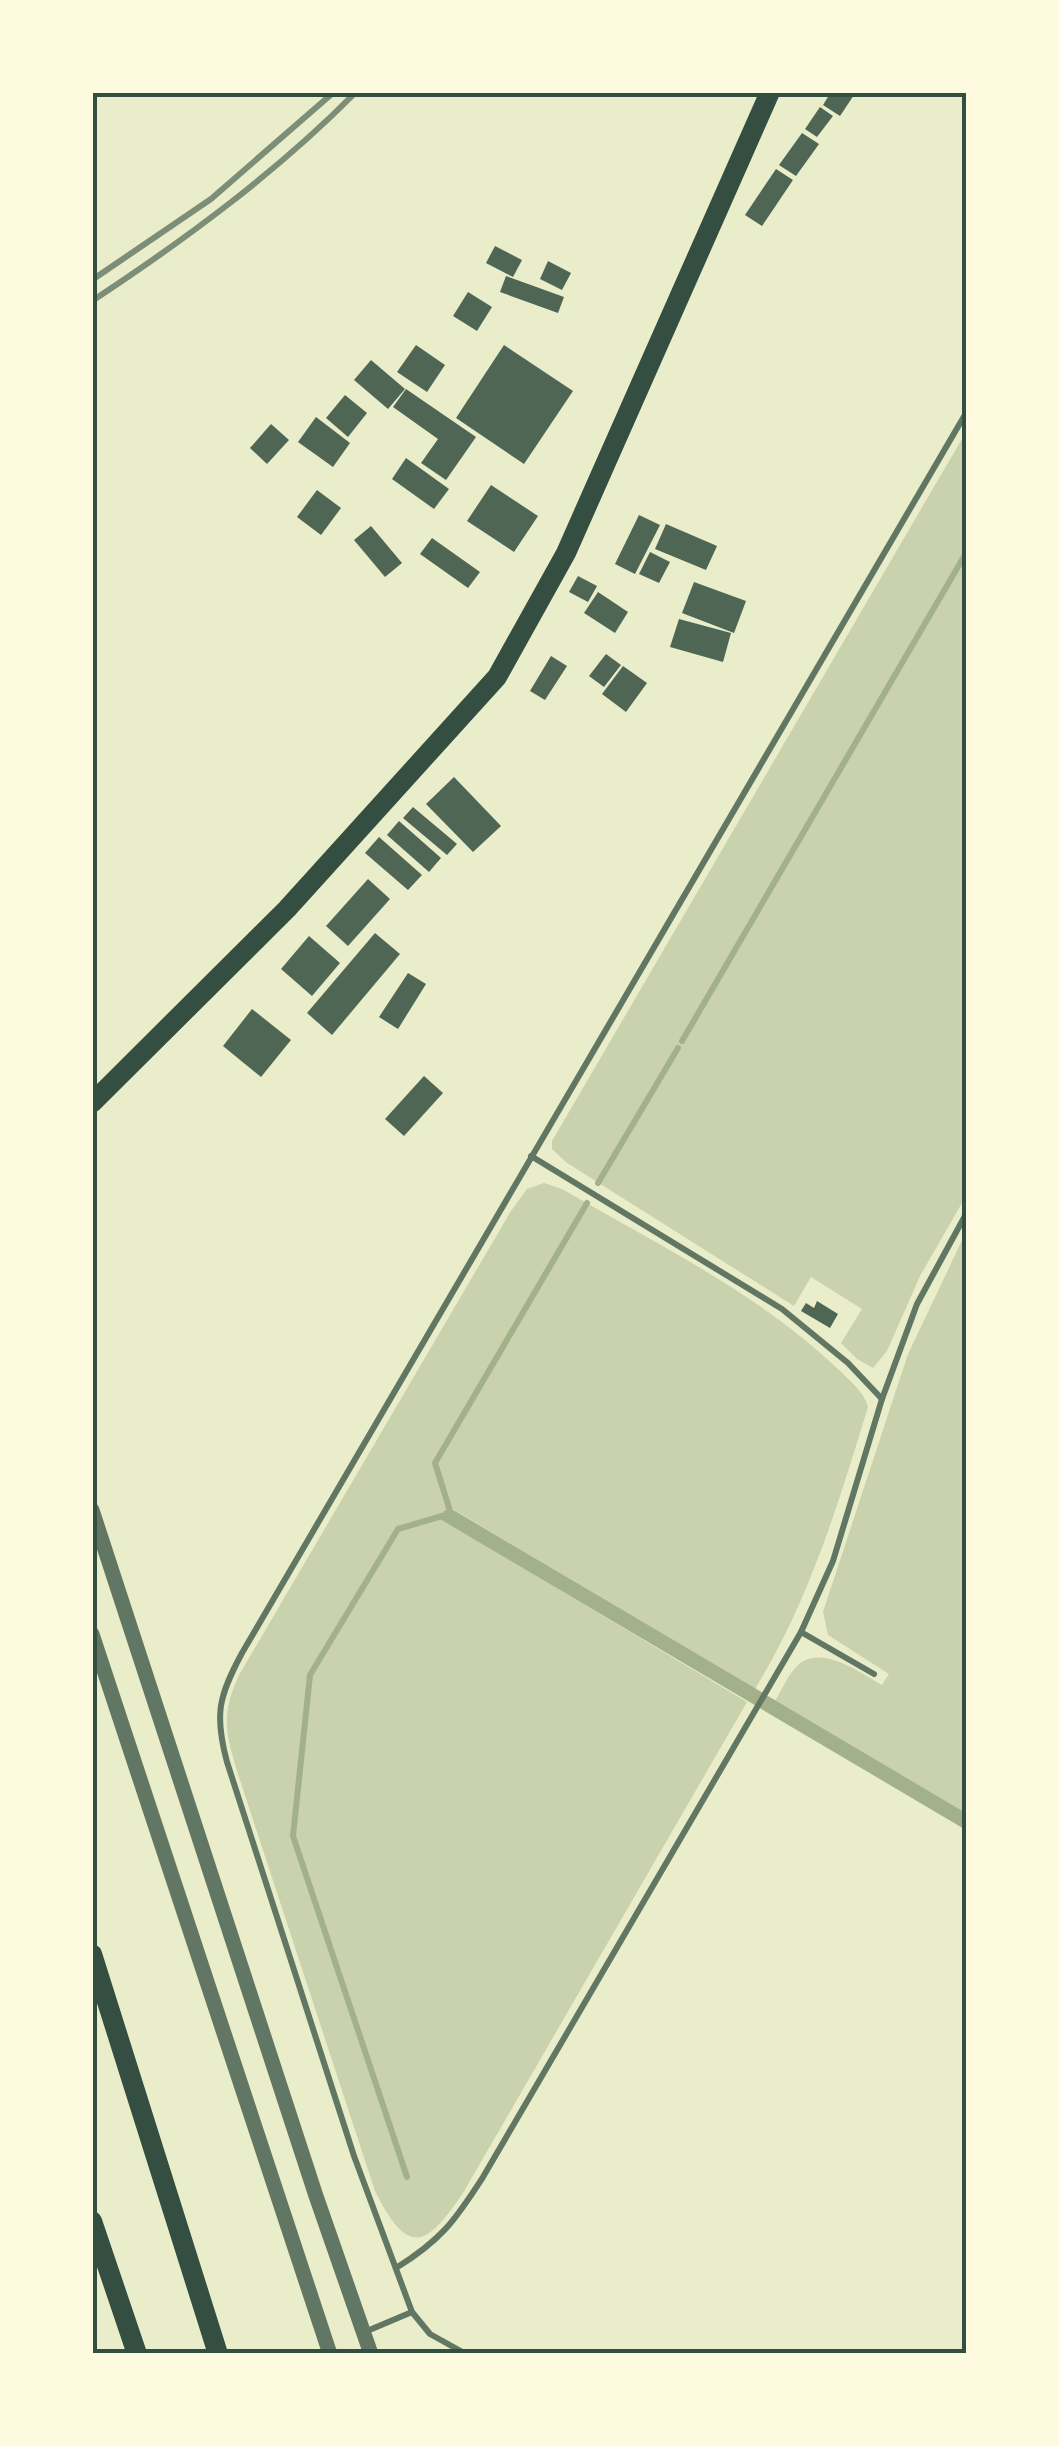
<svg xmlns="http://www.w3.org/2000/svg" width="1059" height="2446" font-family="'Libre Baskerville',serif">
<rect width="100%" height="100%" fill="#e9edc9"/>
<g fill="#cad2ad">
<polygon points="966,432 966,1196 920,1276 887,1351 873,1368 857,1359 841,1343 862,1309 811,1277 794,1306 567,1163 552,1149 552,1141"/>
<path d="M544,1183L562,1189C657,1244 760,1294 840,1371C851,1382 864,1392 868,1407C838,1505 809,1601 755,1689L451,1508L440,1518L747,1702L463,2193C426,2248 408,2257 375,2191L237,1771C225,1730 221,1715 239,1675L511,1211L527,1189Z"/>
<path d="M966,1232V1813L775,1701C782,1690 788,1674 798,1665C822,1644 860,1673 882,1685L889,1674L828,1635L823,1612L908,1354Z"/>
</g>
<polygon fill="#a3b18a" points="450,1508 966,1813 966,1830 440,1519 444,1511"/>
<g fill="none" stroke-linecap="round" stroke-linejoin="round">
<g stroke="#a3b18a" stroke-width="6">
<polyline points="682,1041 966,553"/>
<polyline points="598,1183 678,1048"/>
<polyline points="451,1514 435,1463 587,1203"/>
<polyline points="407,2177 293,1836 310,1675 398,1529 442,1516 447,1517"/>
</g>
</g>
<g fill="#4f6655">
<polygon points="831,92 856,92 840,116 823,105"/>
<polygon points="820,107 833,116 817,137 805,129"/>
<polygon points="802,133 819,144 796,176 779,165"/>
<polygon points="776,169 793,180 762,226 745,215"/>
<polygon points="495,246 522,260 513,277 486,263"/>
<polygon points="548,261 571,273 562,290 540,279"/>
<polygon points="506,276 564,297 558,313 500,292"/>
<polygon points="468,292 492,307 477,331 453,316"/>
<polygon points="416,345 445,365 427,392 397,372"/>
<polygon points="504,345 573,391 524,464 456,418"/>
<polygon points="371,360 405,389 388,409 354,380"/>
<polygon points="406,389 476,437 446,480 421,463 438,439 393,407"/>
<polygon points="345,395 367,413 348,437 326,418"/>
<polygon points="316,417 350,443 333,467 298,442"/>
<polygon points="271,424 289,440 267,464 250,448"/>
<polygon points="406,458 449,489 434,509 392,479"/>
<polygon points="491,485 538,516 514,552 467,521"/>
<polygon points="317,490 341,508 321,535 297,517"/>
<polygon points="639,515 660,525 635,574 615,564"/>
<polygon points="666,524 717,546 706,570 655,549"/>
<polygon points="371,526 402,563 385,577 354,540"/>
<polygon points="432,538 480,572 468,588 420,554"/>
<polygon points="650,552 670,562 659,583 639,574"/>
<polygon points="578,576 597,586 588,602 569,592"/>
<polygon points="694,582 746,601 734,633 682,613"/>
<polygon points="598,592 628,612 615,633 584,613"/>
<polygon points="679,619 731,633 723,662 670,647"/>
<polygon points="606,654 621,665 604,687 589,676"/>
<polygon points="551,656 567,666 545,700 530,691"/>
<polygon points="623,666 647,683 626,712 602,694"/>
<polygon points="454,777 501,826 473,852 426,804"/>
<polygon points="413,807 457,844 447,855 403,818"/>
<polygon points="399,821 441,858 429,872 387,835"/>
<polygon points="379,837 422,875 408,890 365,853"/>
<polygon points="368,879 390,899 348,946 326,926"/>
<polygon points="375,933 400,954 332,1035 307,1013"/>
<polygon points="309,936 340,963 312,996 281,969"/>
<polygon points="408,973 426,984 398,1029 379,1017"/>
<polygon points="252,1009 291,1040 261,1077 223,1046"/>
<polygon points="424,1076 443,1093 404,1136 385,1119"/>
<polygon points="817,1301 838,1314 830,1328 801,1311 806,1303 814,1308"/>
</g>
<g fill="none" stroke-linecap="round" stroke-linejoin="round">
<g stroke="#617663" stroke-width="6">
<polyline points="531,1156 782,1309 848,1363 882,1399"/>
<polyline points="801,1632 874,1674"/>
<path d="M396,2268C441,2240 454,2222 483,2177L801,1632L833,1561L882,1399L917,1304L966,1214"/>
<polyline points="367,2331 412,2312"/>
<path d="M466,2354L430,2334L412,2312L354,2156L227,1762C214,1714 219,1696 242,1653L966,413"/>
</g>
<g stroke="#617663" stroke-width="15">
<polyline points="92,1510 316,2196 371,2354"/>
<polyline points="92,1634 330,2354"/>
</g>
<polyline stroke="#344e41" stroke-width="20" points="92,1103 287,909 497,677 566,553 770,92"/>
<g stroke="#344e41" stroke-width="20">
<polyline points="92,1954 218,2354"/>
<polyline points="92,2221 137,2354"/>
</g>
<g stroke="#7c8e77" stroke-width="6">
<polyline points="92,280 211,199 334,92"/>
<path d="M92,301C186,239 277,172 356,92"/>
</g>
</g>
<rect width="1059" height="2446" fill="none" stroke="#fefae0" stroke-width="190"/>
<rect x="95" y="95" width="869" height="2256" fill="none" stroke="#344e41" stroke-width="4"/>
</svg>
